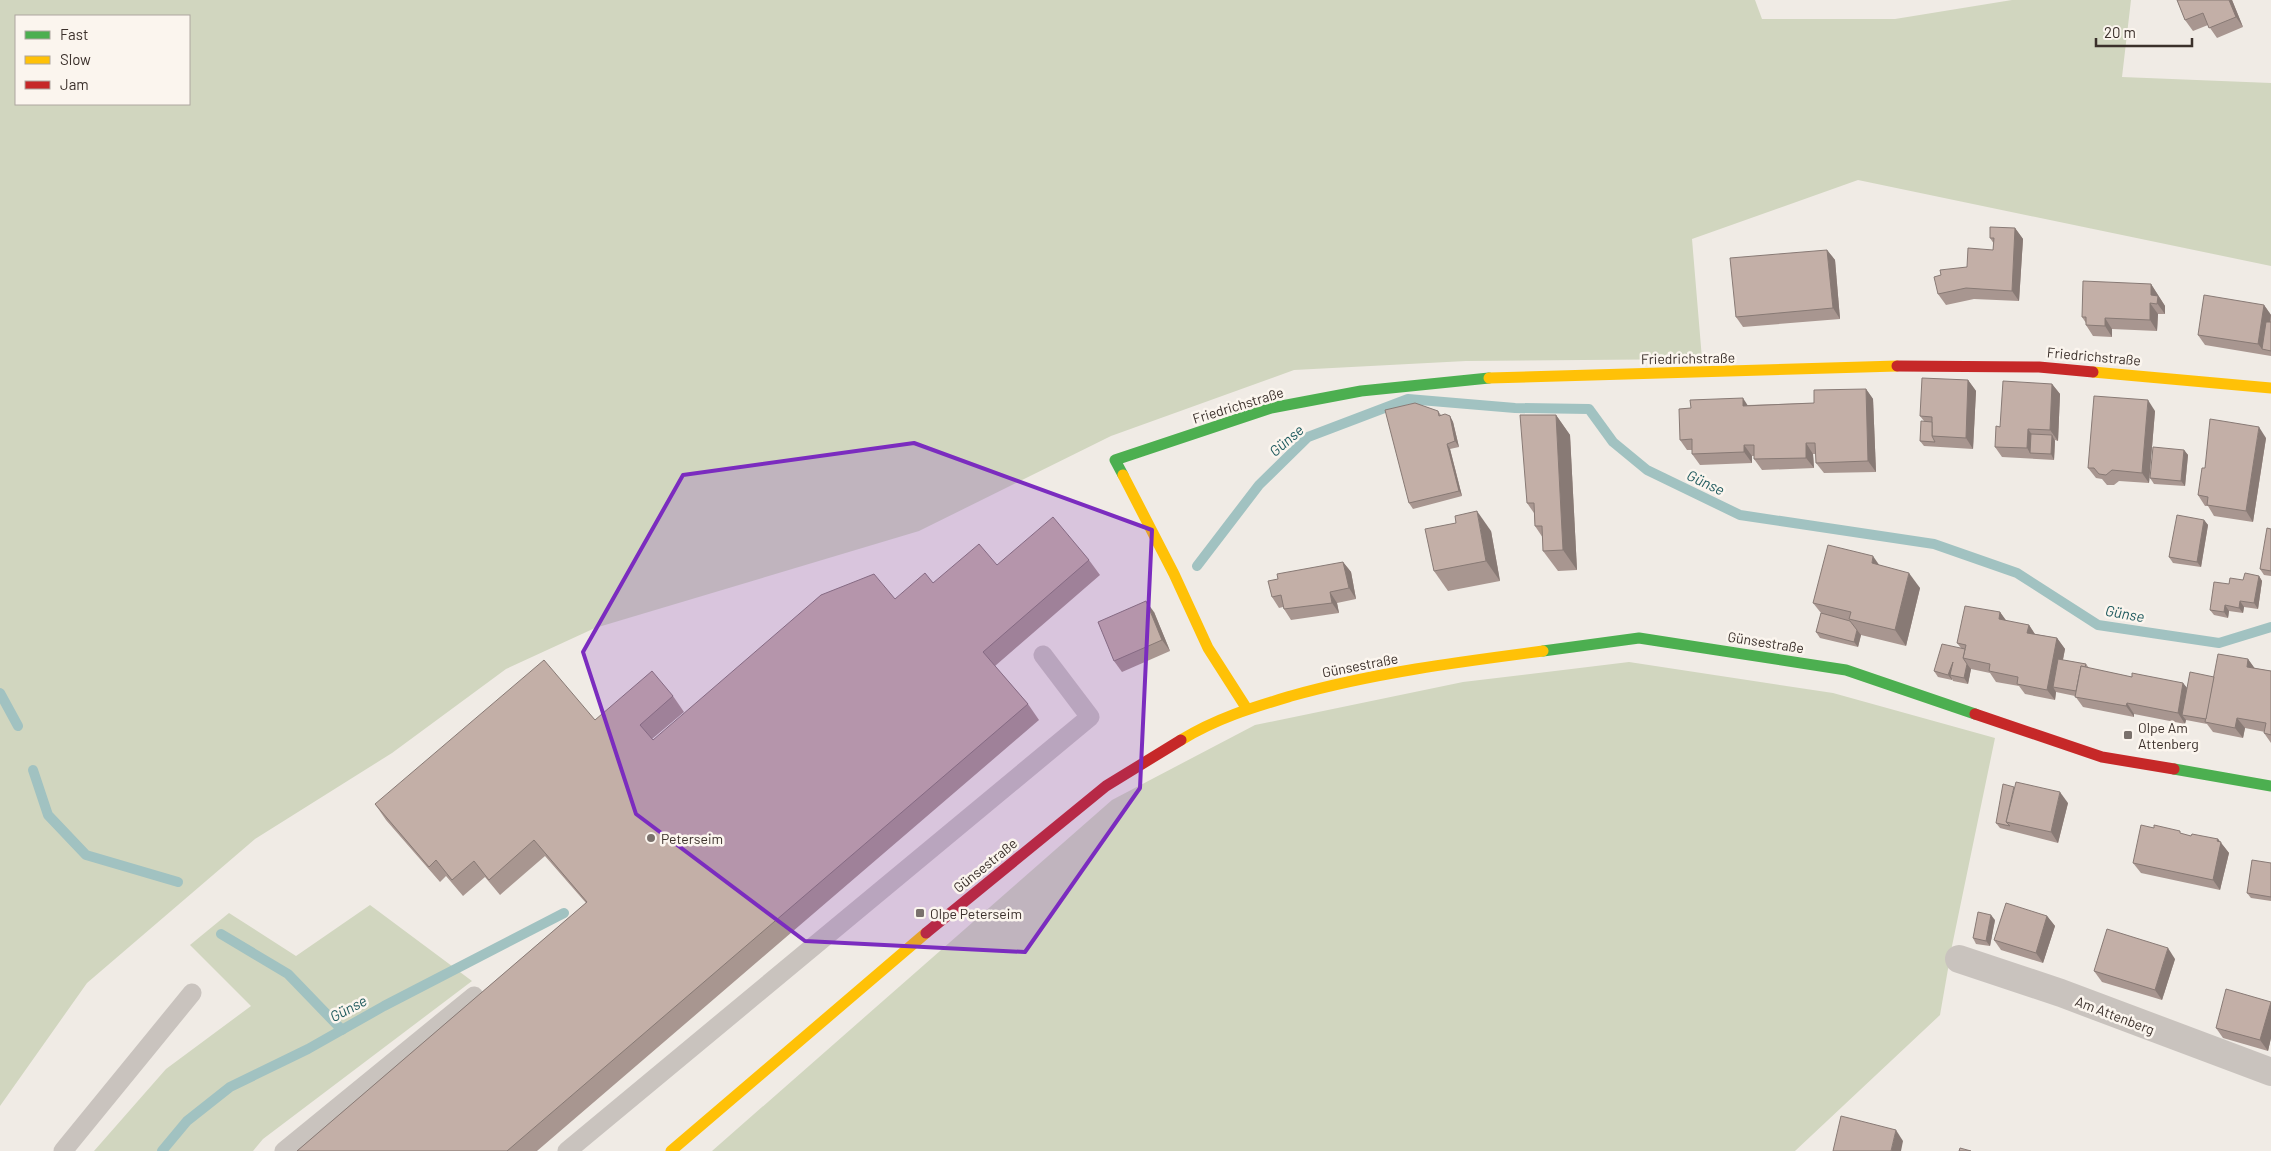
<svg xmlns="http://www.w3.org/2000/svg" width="2271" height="1151" font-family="Barlow,sans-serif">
<rect width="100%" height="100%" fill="#f0ebe5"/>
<g fill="#d1d6bf" fill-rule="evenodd">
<path d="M0,0H1755L1762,19H1895L2012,0H2131L2122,77L2271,83V266L1858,180L1692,239L1702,359L1466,361L1294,370L1111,436L919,531L595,628L506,669L392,753L255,839L87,983L0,1106ZM16,16H189V104H16Z"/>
<polygon points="1629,662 1833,693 1995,738 1952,946 1940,1015 1795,1151 712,1151 1112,800 1255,725 1463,682"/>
<polygon points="370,905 472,981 263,1139 253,1151 94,1151 166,1069 251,1006 190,945 229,913 296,956"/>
</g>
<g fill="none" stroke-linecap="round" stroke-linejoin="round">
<g stroke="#a1c2c1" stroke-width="10">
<polyline points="1197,566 1259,485 1308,437 1408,399 1515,408 1589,409 1613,442 1647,470 1740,515 1934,544 2017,573 2098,625 2219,643 2271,627"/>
<polyline points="0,693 18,726"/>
<polyline points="33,770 48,815 86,855 178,882"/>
<polyline points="221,934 288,974 342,1030"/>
<polyline points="162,1151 187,1121 230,1087 308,1049 384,1006 564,913"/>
</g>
<g stroke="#c9c3be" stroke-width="19">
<polyline points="63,1151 192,993"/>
<polyline points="284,1151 474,996"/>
<polyline points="567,1151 1090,717 1043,655"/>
</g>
<polyline stroke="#c9c3be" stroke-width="28" points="1959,959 2061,993 2271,1072"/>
<g stroke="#4caf50" stroke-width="11">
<polyline points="1123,475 1115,460 1271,408 1361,391 1489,378"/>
<polyline points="1543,651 1639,638 1846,670 1975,714"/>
<polyline points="2174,769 2271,786"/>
</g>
<g stroke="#ffc107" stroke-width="11">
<polyline points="2093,372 2271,388"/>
<polyline points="1489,378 1897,366"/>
<polyline points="1123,475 1174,574 1208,648 1247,709"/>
<path d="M1181,740C1217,718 1251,708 1291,696C1373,673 1458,662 1543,651"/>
<polyline points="671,1151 926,933"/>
</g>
<g stroke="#c62828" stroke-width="11">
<polyline points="1897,366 2039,367 2093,372"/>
<polyline points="1975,714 2102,757 2174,769"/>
<polyline points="926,933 1106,786 1181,740"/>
</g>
</g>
<g fill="#a89690">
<polygon points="2177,0 2232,0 2243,27 2217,38 2208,25 2193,31 2185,20"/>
<polygon points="2015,228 2023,239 2019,301 1974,299 1946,305 1938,294 1967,267 1993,250 1994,244 1990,238"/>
<polygon points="1827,250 1835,260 1840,319 1743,327 1736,317"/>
<polygon points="2151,284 2165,306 2165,314 2158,314 2157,331 2112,329 2112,337 2093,336 2086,325 2086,323 2082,317"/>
<polygon points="2264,305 2271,315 2271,356 2205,345 2198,335"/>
<polygon points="1968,380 1976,391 1973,449 1924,446 1920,441 1924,421 1920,416"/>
<polygon points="2052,384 2060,394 2058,441 2055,440 2054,460 2002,457 1995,447 2000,427"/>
<polygon points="1866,389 1873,399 1876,472 1824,473 1816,463 1816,454 1813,454 1814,468 1762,470 1754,459 1754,456 1752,456 1752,463 1700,465 1692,454 1692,450 1687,450 1680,440 1748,405 1814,403"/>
<polygon points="1438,411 1441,415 1450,416 1453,422 1459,447 1450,449 1462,496 1413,509 1409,503"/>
<polygon points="2155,411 2149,483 2119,481 2114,485 2107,485 2102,479 2096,478 2088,468"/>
<polygon points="1556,415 1570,435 1577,570 1558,571 1543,551 1543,538 1535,526 1534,513 1527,503"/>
<polygon points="2266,438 2253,522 2214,516 2208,506 2205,506 2198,495 2205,468"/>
<polygon points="2184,450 2188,455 2185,486 2154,484 2150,478"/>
<polygon points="2204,520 2208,525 2201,567 2173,563 2169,557"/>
<polygon points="2271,529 2271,576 2264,575 2260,569"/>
<polygon points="1491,531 1500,581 1448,591 1434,571"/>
<polygon points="1089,560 1100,575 995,666 1028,704 1039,720 537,1151 297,1151 586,903 545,856 500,895 485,877 463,896 446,876 440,882 386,820 375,804 595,720 673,696 684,712 652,739 653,740 895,599 933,583 997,565"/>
<polygon points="1343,562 1351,572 1356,599 1337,603 1339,613 1291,620 1284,609 1283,607 1279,608 1272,597"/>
<polygon points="1880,565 1920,588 1906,646 1861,635 1858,647 1820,638 1816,632 1821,613 1813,603"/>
<polygon points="2259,576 2262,581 2258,609 2244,607 2243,613 2229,611 2228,618 2214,615 2210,610 2229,584"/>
<polygon points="1154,612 1170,651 1122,672 1114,661"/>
<polygon points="2000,612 2006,621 2029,625 2035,634 2057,638 2065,649 2063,660 2086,664 2089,668 2132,677 2183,683 2187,688 2214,677 2248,659 2254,668 2271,671 2271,743 2264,733 2265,732 2245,728 2243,738 2213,732 2207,724 2186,720 2185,724 2134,714 2134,717 2083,707 2075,696 2056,692 2055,700 2025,694 2019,686 1996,682 1990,673 1971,669 1968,684 1953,681 1952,679 1952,680 1938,677 1934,671 1961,648 1957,643"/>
<polygon points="2068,803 2058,843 2000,828 1996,823"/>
<polygon points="2182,834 2191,836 2218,839 2229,853 2220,890 2141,873 2133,863"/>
<polygon points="2271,863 2271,901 2251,898 2247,893"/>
<polygon points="2047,916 2055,926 2043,963 2001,950 1994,940"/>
<polygon points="1995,920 1990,946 1976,944 1973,938"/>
<polygon points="2175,959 2162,1000 2102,982 2094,971"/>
<polygon points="2271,1002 2271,1038 2268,1051 2223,1038 2216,1028"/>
</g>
<g fill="#887a75">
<polygon points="2229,0 2232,0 2243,27 2236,17"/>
<polygon points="2015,228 2023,239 2019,301 2012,291"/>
<polygon points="1827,250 1835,260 1840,319 1833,308"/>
<polygon points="2151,284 2165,306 2165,314 2151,295"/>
<polygon points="2150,303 2158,314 2157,331 2150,320"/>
<polygon points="2264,305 2271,315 2266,350 2262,349 2258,344"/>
<polygon points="2105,318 2112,329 2112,337 2105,326"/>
<polygon points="1968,380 1976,391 1973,449 1966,438"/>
<polygon points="2052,384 2060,394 2058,441 2050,430"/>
<polygon points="1866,389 1873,399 1876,472 1868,461"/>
<polygon points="1743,398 1750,409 1743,406"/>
<polygon points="2148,400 2155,411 2149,483 2142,473"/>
<polygon points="1556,415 1570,435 1577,570 1563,550"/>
<polygon points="1450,416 1453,422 1459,447 1455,441"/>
<polygon points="2259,427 2266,438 2253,522 2246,511"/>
<polygon points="2028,429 2035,439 2030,453 2027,448"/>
<polygon points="2052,435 2055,441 2054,460 2051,454"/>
<polygon points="1806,443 1813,454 1814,468 1806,458"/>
<polygon points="1447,444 1450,449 1462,496 1459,491"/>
<polygon points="1744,445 1752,456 1752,463 1744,452"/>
<polygon points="2184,450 2188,455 2185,486 2181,481"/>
<polygon points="1477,511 1491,531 1500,581 1486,561"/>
<polygon points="2204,520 2208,525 2201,567 2197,562"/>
<polygon points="1873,556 1884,572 1872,563"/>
<polygon points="1343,562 1351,572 1356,599 1349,588"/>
<polygon points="1909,573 1920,588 1906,646 1895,630"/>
<polygon points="2259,576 2262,581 2258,609 2254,603"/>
<polygon points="1330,592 1337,603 1339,613 1332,603"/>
<polygon points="1146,601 1154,612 1170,651 1162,640"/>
<polygon points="2240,601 2244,607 2243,613 2239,608"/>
<polygon points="2225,605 2229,611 2228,618 2224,612"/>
<polygon points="2000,612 2008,623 1999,619"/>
<polygon points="2029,625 2036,636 2027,633"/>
<polygon points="1857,630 1861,635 1858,647 1854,642"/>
<polygon points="2057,638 2065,649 2057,688 2053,687 2056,692 2055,700 2047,690"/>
<polygon points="2248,659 2256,670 2247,667"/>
<polygon points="1953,662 1950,675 1952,679 1952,680 1948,675"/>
<polygon points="1967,664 1971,669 1968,684 1964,678"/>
<polygon points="2183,683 2191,693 2182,715 2186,720 2185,724 2178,713"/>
<polygon points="2127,703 2134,714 2134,717 2126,706"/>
<polygon points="2237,718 2245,728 2243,738 2235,728"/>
<polygon points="2060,792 2068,803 2058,843 2051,832"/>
<polygon points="2218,839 2229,853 2220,890 2213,880"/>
<polygon points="1991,915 1995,920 1990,946 1986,941"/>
<polygon points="2047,916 2055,926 2043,963 2036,953"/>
<polygon points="2168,948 2175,959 2162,1000 2155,990"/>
<polygon points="2271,1002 2271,1038 2268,1051 2260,1040"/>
<polygon points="1896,1130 1903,1141 1901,1151 1891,1151"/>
</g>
<g fill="#c3afa7" stroke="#887a75">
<polygon points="2177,0 2229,0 2236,17 2209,28 2203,13 2185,20"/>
<polygon points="1990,227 2015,228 2012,291 1966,288 1938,294 1934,277 1941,275 1940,270 1967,267 1968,248 1993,250 1994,238 1990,238"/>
<polygon points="1827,250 1833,308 1736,317 1730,258"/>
<polygon points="2083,281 2151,284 2151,295 2158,296 2157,304 2150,303 2150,320 2105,318 2105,326 2086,325 2086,317 2082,317"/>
<polygon points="2204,295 2264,305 2258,344 2198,335"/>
<polygon points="2266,322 2271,322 2271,351 2262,349"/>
<polygon points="1922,378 1968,380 1966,438 1932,436 1932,417 1920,416"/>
<polygon points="2003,381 2052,384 2050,430 2028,429 2027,448 1995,447 1996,426 2000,427"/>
<polygon points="1866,389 1868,461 1816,463 1815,443 1806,443 1806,458 1754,459 1754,445 1744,445 1744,452 1692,454 1692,439 1680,440 1679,409 1691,408 1690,400 1743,398 1743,406 1814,403 1814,390"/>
<polygon points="2094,396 2148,400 2142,473 2112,470 2106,475 2099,474 2094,468 2088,468"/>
<polygon points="1415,403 1438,411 1439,416 1445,414 1450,416 1455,441 1447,444 1459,491 1409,503 1385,410"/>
<polygon points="1520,415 1556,415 1563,550 1543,551 1542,526 1535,526 1534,503 1527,503"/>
<polygon points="2210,419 2259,427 2246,511 2207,505 2208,497 2198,495 2202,468 2205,468"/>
<polygon points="1921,421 1932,422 1932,436 1935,442 1920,441"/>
<polygon points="2031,434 2052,435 2051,454 2030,453"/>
<polygon points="2153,447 2184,450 2181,481 2150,478"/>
<polygon points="1477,511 1486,561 1434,571 1425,529 1456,523 1455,516"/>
<polygon points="2177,515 2204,520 2197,562 2169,557"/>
<polygon points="1053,517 1089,560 983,652 1028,704 507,1151 297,1151 587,902 534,840 489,880 474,861 452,880 436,860 429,867 375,804 544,660 595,720 652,671 673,696 640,725 653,740 821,595 874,574 895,599 925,573 933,583 979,544 997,565"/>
<polygon points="2267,528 2271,529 2271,571 2260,569"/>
<polygon points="1828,545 1873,556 1872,563 1909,573 1895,630 1849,619 1851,612 1813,603"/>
<polygon points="1343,562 1349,588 1330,592 1332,603 1284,609 1281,595 1272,597 1268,581 1278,579 1277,574"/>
<polygon points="2245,573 2259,576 2254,603 2240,601 2239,608 2225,605 2224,612 2210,610 2214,582 2229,584 2230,578 2243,580"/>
<polygon points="1146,601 1162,640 1114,661 1098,622"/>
<polygon points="1965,606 2000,612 1999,619 2029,625 2027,633 2057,638 2047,690 2017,684 2018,677 1989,671 1990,664 1963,658 1966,645 1957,643"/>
<polygon points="1821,613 1850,621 1857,630 1854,642 1816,632"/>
<polygon points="1942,644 1965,649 1963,658 1967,664 1964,678 1950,675 1953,662 1948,675 1934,671"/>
<polygon points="2218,654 2248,659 2247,667 2271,671 2271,735 2264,733 2266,723 2237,718 2235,728 2205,722"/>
<polygon points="2058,659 2086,664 2085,667 2081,666 2076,691 2053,687"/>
<polygon points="2081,666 2132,677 2132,673 2183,683 2178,713 2127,703 2126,706 2075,697"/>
<polygon points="2190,672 2214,677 2206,719 2182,715"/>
<polygon points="2016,782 2060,792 2051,832 2006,822"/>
<polygon points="2003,784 2014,787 2006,822 2010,826 1996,823"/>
<polygon points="2141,825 2154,828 2154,825 2180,831 2180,833 2191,836 2192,834 2218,839 2217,841 2221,842 2213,880 2133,863"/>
<polygon points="2252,860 2271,863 2271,897 2247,893"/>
<polygon points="2006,903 2047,916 2036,953 1994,940"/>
<polygon points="1978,912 1991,915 1986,941 1973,938"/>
<polygon points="2107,929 2168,948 2155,990 2094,971"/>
<polygon points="2226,989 2271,1002 2260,1040 2216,1028"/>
<polygon points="1841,1116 1896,1130 1891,1151 1833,1151"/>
<polygon points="1960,1148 1971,1151 1959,1151"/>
</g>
<path fill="#7b2cbf" fill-opacity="0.2" stroke="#7b2cbf" stroke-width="4" stroke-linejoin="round" d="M914,443L1152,530L1140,788L1025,952L805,941L636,814L583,652L683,475Z"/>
<g fill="#7a716c" stroke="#fbf5ee" stroke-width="2">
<rect x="2123" y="730" width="10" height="10" rx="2.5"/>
<circle cx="651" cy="838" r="5"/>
<rect x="915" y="908" width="10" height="10" rx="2.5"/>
</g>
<g text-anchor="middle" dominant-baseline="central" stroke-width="5" stroke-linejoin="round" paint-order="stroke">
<g font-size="14" fill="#3b302b" stroke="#fbf5ee">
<text transform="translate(2094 356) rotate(5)">Friedrichstraße</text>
<text transform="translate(1688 358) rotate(-1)">Friedrichstraße</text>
<text transform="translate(1238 405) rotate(-17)">Friedrichstraße</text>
<text transform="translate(1766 642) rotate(9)">Günsestraße</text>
<text transform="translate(1360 665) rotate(-11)">Günsestraße</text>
<text transform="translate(985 865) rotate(-39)">Günsestraße</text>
<text transform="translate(2115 1015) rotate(21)">Am Attenberg</text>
</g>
<g font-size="14" fill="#3b302b" stroke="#fbf5ee" text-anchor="start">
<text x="2138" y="727">Olpe Am<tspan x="2138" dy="16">Attenberg</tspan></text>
<text x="661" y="838">Peterseim</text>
<text x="930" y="913">Olpe Peterseim</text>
</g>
<g font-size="15" font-style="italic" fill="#1f5a5e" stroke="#fbf5ee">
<text transform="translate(1286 440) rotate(-41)">Günse</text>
<text transform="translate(1706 482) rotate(25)">Günse</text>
<text transform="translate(2125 613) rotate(10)">Günse</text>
<text transform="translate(348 1008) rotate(-28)">Günse</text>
</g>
</g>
<rect x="15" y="15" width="175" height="90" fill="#fbf5ee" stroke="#aea6a0"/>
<rect x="25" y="31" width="25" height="8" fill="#4caf50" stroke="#aea6a0"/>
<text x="60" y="40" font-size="15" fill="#3b302b">Fast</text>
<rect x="25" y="56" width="25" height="8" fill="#ffc107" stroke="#aea6a0"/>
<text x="60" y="65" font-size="15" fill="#3b302b">Slow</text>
<rect x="25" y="81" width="25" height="8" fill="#c62828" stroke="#aea6a0"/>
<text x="60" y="90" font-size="15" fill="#3b302b">Jam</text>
<path d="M2096 38v8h96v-8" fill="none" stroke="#3b302b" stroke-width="2.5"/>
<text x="2104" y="38" font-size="15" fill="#3b302b" stroke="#fbf5ee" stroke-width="4" paint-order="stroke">20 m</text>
</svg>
